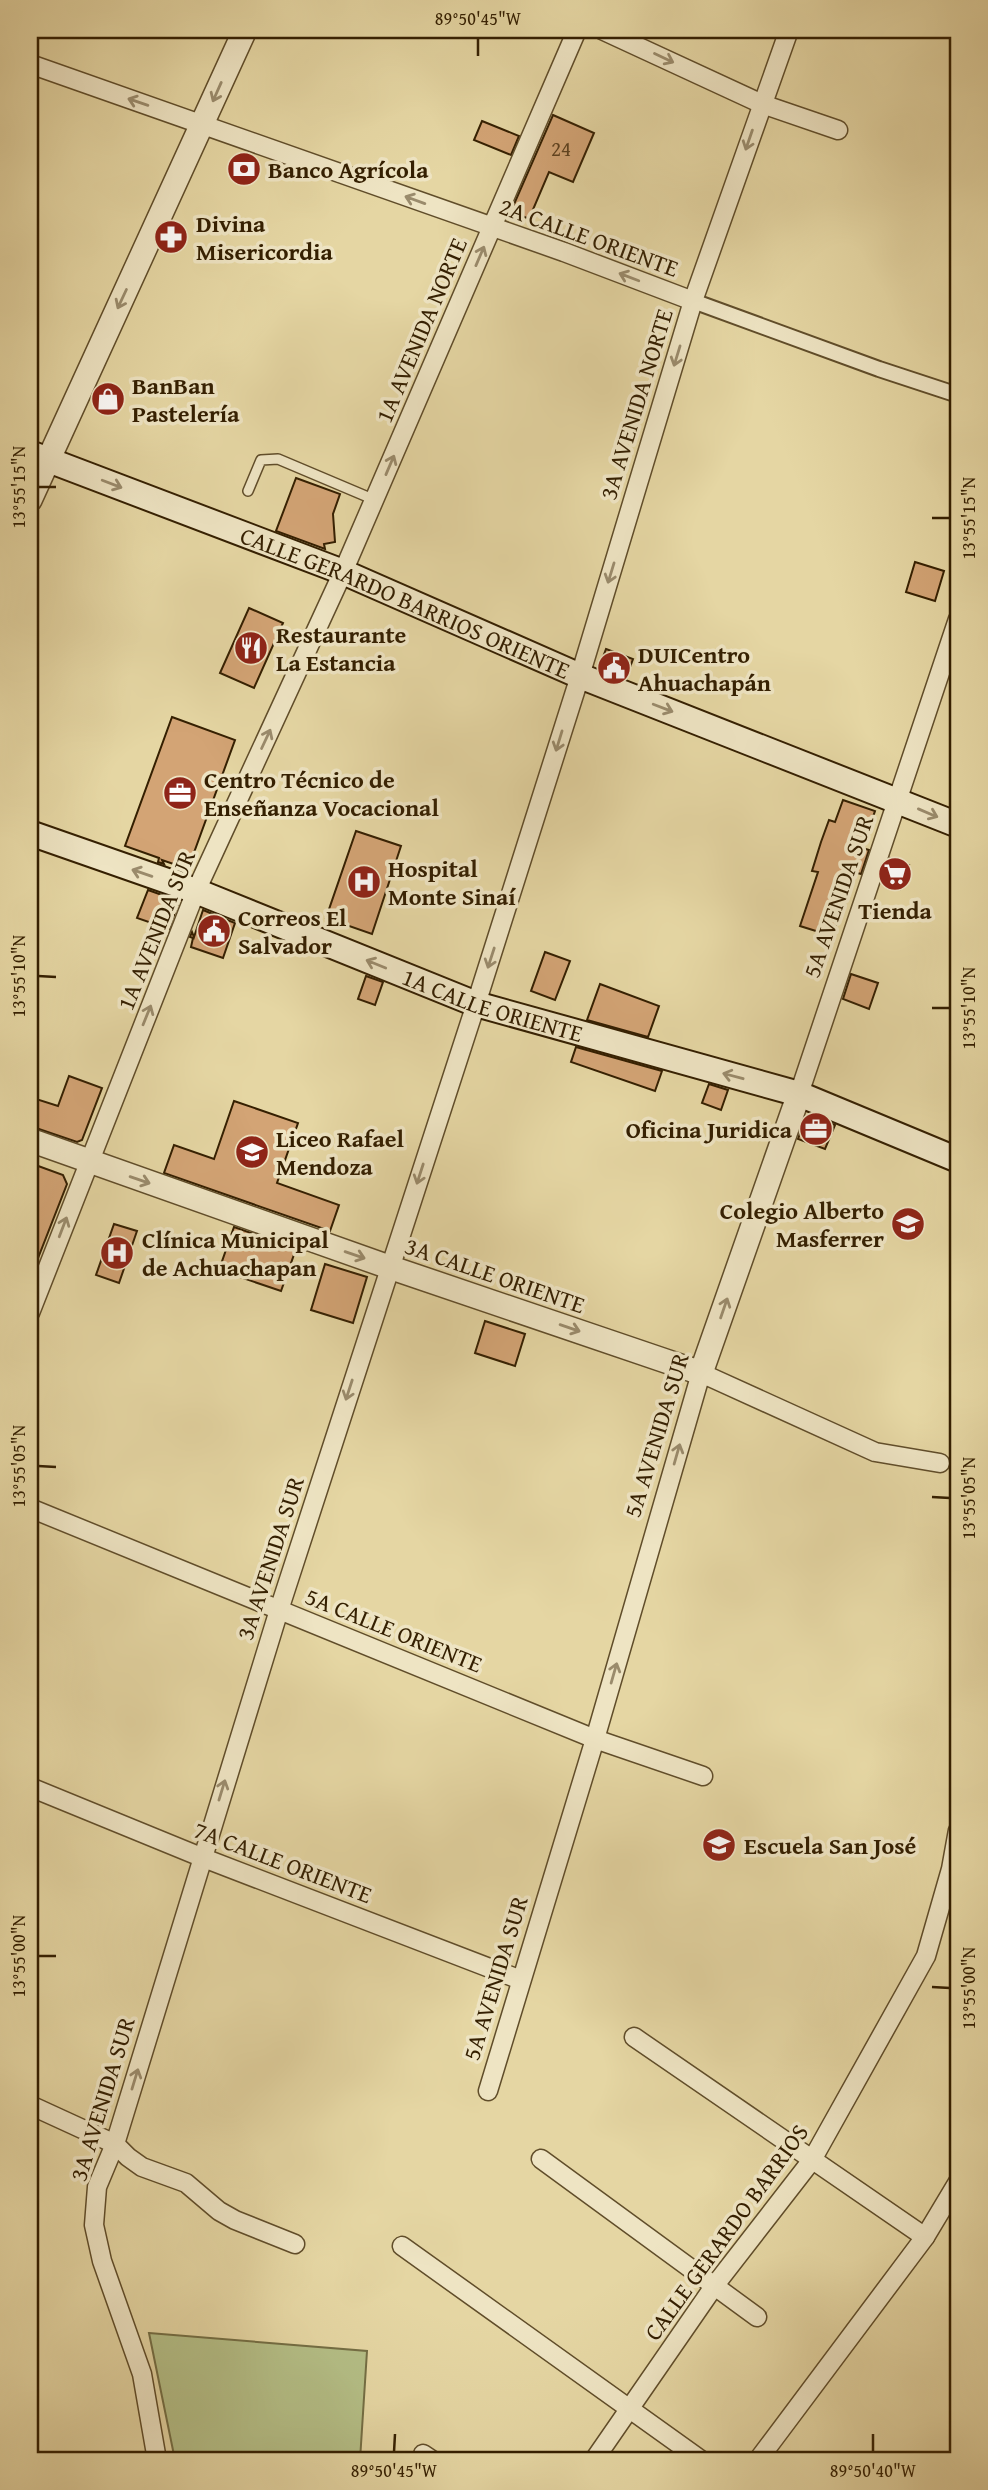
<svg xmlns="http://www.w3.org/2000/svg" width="988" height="2490" font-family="'Gentium Book Plus',serif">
<rect width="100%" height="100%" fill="#e5d6a3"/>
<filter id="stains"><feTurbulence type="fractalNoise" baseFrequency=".00286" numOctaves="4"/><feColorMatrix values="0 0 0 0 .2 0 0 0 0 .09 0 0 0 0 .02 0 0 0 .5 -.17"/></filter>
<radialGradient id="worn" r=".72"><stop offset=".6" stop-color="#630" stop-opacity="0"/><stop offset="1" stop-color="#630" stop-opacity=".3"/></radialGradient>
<polygon fill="#b4be86" stroke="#746e44" stroke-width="2" points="149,2333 367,2351 360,2460 175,2460"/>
<g fill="#d3a475" stroke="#341f01" stroke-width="2">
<polygon points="553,115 594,133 573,182 549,172 529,219 511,211"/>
<polygon points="482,121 519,136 511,155 474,140"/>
<polygon points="296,478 340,494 333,514 335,542 324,544 325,549 276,531"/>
<polygon points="915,562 944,571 935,601 906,592"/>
<polygon points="249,608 283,623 254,688 220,673"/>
<polygon points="606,649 633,659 626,678 599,668"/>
<polygon points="172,717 235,740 188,869 162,860 164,864 158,862 159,858 125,846"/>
<polygon points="843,800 875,811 862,848 869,850 861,874 854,872 832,936 800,926 818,872 812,871 821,842 829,820 835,822"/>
<polygon points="356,831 401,846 372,934 326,918"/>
<polygon points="890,858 909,865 900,889 882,882"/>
<polygon points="148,890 179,901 169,929 137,918"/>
<polygon points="203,910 235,923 223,958 191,947 193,938 190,937 192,932 194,937"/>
<polygon points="545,952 570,961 555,1000 531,991"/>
<polygon points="851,974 878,983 869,1009 843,999"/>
<polygon points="366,976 383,982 375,1005 358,999"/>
<polygon points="600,984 659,1006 648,1037 587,1020"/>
<polygon points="576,1047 662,1071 655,1091 571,1062"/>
<polygon points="69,1076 102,1088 82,1140 77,1142 30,1126 30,1097 58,1106"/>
<polygon points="709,1084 728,1090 721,1110 702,1103"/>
<polygon points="234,1101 298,1123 277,1183 339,1205 330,1231 164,1173 174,1145 214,1159"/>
<polygon points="811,1115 835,1125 825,1149 798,1139 806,1117"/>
<polygon points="30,1163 63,1175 67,1184 31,1276"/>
<polygon points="114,1224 137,1231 119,1283 96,1275"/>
<polygon points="234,1227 296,1249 281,1291 219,1270"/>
<polygon points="325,1264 367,1277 353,1323 311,1310"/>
<polygon points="485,1321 525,1334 515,1366 475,1353"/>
</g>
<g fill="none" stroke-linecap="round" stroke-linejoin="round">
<g stroke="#604d2a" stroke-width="12">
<polyline id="service" points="248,491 261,460 278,459 375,500"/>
</g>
<g stroke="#604d2a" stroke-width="18">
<polyline id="pedestrian" points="693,301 879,369 958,395"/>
</g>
<g stroke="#604d2a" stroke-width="21">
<g id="minor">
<polyline points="602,30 762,104 838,130"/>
<polyline points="30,64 564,252 693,301"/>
<polyline points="799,1094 958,619"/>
<polyline points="30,1313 196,891 343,572 577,30"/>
<polyline points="30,1508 595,1739 703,1776"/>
<polyline points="30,1787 201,1857 521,1980"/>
<polyline points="634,2037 925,2237"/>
<polyline points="488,2091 595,1739 701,1373 875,1452 940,1463"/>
<polyline points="30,2105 115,2144 128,2157 142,2167 186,2183 219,2211 235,2220 295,2244"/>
<polyline points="541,2159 757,2317"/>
<polyline points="402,2246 701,2460"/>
<polyline points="423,2454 432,2460"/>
<polyline points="157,2460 142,2374 102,2261 94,2225 97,2187 115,2144 279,1610 476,1004 580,676 693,301 789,30"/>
<polyline points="594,2460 715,2285 812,2160 926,1956 951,1869 958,1830"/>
<polyline points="758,2460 925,2237 958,2182"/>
</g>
</g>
<g stroke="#604d2a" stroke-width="26">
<g id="tertiary">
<polyline points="30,500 245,30"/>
<polyline points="30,1140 389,1267 701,1373 799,1094"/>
</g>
</g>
<g stroke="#341f01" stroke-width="28">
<g id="secondary">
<path id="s1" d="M30,453L343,572L580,676L958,825"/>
<path id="s2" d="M30,833L196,891L476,1004L799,1094L958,1160"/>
</g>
</g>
<use href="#service" stroke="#eee4c3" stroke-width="9"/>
<use href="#pedestrian" stroke="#eee4c3" stroke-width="14"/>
<use href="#minor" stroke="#eee4c3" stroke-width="18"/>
<use href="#tertiary" stroke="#eee4c3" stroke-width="23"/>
<use href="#secondary" stroke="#eee4c3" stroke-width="24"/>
</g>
<defs><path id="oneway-shaft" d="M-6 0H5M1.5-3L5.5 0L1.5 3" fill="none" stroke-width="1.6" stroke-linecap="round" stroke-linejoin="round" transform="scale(1.75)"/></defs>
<g stroke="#9a8b6c">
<use href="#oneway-shaft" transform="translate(664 58) rotate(25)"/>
<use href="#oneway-shaft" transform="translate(217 92) rotate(114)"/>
<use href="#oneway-shaft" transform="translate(138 102) rotate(-161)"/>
<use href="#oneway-shaft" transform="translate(749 140) rotate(109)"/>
<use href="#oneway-shaft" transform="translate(415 200) rotate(-160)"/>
<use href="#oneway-shaft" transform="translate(480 256) rotate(-67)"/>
<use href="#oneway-shaft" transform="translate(629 277) rotate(-159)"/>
<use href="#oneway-shaft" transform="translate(122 299) rotate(115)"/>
<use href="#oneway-shaft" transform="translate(677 356) rotate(107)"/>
<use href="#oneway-shaft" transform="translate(390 465) rotate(-67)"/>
<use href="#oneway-shaft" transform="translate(112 484) rotate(21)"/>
<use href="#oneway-shaft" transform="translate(611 573) rotate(107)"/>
<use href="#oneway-shaft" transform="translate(663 708) rotate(21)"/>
<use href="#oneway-shaft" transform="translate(266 739) rotate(-65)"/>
<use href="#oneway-shaft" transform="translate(559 741) rotate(107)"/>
<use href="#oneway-shaft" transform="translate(928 813) rotate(23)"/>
<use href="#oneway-shaft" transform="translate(142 873) rotate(-161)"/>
<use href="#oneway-shaft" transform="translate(491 958) rotate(108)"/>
<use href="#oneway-shaft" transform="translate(376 964) rotate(-158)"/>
<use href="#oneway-shaft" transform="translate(147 1015) rotate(-68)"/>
<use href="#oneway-shaft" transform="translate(733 1076) rotate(-165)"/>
<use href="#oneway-shaft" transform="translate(420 1174) rotate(108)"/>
<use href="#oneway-shaft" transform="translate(140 1180) rotate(19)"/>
<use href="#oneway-shaft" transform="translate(63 1227) rotate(-69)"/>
<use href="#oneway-shaft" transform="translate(355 1255) rotate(19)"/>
<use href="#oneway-shaft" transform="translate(724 1308) rotate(-71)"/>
<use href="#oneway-shaft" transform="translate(570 1328) rotate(19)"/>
<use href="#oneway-shaft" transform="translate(349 1390) rotate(108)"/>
<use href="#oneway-shaft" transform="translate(677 1454) rotate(-74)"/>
<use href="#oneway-shaft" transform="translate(614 1673) rotate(-74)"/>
<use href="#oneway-shaft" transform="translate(222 1790) rotate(-73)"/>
<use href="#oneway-shaft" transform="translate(135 2079) rotate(-73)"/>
</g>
<path fill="none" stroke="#341f01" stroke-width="2.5" d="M478,56V38M38,487H56M932,518H950M38,976L56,977M932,1008H950M38,1466L56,1467M932,1497L950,1498M38,1956H56M932,1987L950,1988M394,2452L395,2434M873,2452V2434"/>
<defs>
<g id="bank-disc" transform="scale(1.75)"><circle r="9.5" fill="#8f2418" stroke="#eee4c3"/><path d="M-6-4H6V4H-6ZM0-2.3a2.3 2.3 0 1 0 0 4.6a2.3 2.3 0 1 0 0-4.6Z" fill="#fff"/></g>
<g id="pharmacy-disc" transform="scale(1.75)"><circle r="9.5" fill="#8f2418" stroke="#eee4c3"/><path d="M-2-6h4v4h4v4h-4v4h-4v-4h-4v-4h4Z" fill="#fff"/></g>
<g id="shop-disc" transform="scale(1.75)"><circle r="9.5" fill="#8f2418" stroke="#eee4c3"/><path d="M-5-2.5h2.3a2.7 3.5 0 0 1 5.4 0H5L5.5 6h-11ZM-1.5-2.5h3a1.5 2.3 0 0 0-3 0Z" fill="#fff"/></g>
<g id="restaurant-disc" transform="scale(1.75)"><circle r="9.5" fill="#8f2418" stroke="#eee4c3"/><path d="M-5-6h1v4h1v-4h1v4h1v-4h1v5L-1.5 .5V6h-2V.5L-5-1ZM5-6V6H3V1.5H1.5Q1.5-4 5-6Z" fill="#fff"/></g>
<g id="civic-disc" transform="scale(1.75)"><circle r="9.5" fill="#8f2418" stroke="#eee4c3"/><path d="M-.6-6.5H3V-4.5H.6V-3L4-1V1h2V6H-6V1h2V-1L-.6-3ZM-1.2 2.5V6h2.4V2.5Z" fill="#fff"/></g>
<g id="office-disc" transform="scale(1.75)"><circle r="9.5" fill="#8f2418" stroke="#eee4c3"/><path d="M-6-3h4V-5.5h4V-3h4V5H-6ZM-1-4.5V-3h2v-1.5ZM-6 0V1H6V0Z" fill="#fff"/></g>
<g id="supermarket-disc" transform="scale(1.75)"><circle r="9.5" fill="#8f2418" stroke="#eee4c3"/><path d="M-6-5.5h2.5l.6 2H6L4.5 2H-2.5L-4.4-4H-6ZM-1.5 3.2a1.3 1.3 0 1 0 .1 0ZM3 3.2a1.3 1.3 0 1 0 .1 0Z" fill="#fff"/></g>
<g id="hospital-disc" transform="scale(1.75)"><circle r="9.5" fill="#8f2418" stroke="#eee4c3"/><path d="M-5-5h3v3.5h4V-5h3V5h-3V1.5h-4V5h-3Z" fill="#fff"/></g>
<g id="school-disc" transform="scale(1.75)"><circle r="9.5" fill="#8f2418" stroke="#eee4c3"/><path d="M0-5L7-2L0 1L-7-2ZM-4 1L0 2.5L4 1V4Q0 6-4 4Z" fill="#fff"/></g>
</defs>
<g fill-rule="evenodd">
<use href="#bank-disc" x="244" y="169"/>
<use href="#pharmacy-disc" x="171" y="237"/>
<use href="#shop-disc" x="108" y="399"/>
<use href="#restaurant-disc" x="251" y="648"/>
<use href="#civic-disc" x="614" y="668"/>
<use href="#office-disc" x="180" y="793"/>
<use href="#supermarket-disc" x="895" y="874"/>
<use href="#hospital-disc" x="364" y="882"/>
<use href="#civic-disc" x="214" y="931"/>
<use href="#office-disc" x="816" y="1129"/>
<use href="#school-disc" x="252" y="1152"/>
<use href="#school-disc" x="908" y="1224"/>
<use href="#hospital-disc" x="117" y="1253"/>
<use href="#school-disc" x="719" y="1845"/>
</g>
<g text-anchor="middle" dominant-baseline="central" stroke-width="7" stroke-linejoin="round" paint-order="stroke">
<g font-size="21" fill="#5c401e">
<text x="561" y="148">24</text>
</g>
<g font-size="24" font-weight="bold" fill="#341f01" stroke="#eee4c3" text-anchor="start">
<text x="268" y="169">Banco Agrícola</text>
<text x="196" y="223">Divina<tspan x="196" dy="28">Misericordia</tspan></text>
<text x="132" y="385">BanBan<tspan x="132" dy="28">Pastelería</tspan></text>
<text x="276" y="634">Restaurante<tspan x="276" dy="28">La Estancia</tspan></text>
<text x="638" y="654">DUICentro<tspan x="638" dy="28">Ahuachapán</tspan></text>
<text x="204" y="779">Centro Técnico de<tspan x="204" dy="28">Enseñanza Vocacional</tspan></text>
<text x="388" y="868">Hospital<tspan x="388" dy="28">Monte Sinaí</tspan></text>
<text x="895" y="910" text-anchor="middle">Tienda</text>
<text x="238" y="917">Correos El<tspan x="238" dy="28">Salvador</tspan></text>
<text x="792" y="1129" text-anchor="end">Oficina Juridica</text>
<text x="276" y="1138">Liceo Rafael<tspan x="276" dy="28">Mendoza</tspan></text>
<text x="884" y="1210" text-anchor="end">Colegio Alberto<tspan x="884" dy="28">Masferrer</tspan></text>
<text x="142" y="1239">Clínica Municipal<tspan x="142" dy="28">de Achuachapan</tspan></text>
<text x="744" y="1845">Escuela San José</text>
</g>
<g font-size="24" fill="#341f01" stroke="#eee4c3">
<text transform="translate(589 237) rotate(20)">2A CALLE ORIENTE</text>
<text transform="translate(421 330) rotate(-67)">1A AVENIDA NORTE</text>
<text transform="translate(636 404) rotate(-73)">3A AVENIDA NORTE</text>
<text stroke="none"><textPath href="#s1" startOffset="404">CALLE GERARDO BARRIOS ORIENTE</textPath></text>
<text transform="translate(838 896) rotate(-71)">5A AVENIDA SUR</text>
<text transform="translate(156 930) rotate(-68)">1A AVENIDA SUR</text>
<text stroke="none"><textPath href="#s2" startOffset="494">1A CALLE ORIENTE</textPath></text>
<text transform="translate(495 1275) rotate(19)">3A CALLE ORIENTE</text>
<text transform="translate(656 1435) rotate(-73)">5A AVENIDA SUR</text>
<text transform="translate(270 1558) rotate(-72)">3A AVENIDA SUR</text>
<text transform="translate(394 1630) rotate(22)">5A CALLE ORIENTE</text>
<text transform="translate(283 1862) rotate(21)">7A CALLE ORIENTE</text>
<text transform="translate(495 1978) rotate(-73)">5A AVENIDA SUR</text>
<text transform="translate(102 2099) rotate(-73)">3A AVENIDA SUR</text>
<text transform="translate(726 2232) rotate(-54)">CALLE GERARDO BARRIOS</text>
</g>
</g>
<rect width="988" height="2490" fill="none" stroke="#e5d6a3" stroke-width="77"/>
<rect x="38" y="38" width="912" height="2414" fill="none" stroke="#341f01" stroke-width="2.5"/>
<g font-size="18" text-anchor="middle" fill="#341f01">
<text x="478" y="25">89°50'45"W</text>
<text transform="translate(19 487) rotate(-90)" y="6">13°55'15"N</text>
<text transform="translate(969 518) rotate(-90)" y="6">13°55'15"N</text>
<text transform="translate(19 976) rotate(-90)" y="6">13°55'10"N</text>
<text transform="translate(969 1008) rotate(-90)" y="6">13°55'10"N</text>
<text transform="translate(19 1466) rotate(-90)" y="6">13°55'05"N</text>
<text transform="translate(969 1498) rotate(-90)" y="6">13°55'05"N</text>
<text transform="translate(19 1956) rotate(-90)" y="6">13°55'00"N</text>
<text transform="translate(969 1988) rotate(-90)" y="6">13°55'00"N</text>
<text x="394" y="2477">89°50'45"W</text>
<text x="873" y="2477">89°50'40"W</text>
</g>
<rect width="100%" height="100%" filter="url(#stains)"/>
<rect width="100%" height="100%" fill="url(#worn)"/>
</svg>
